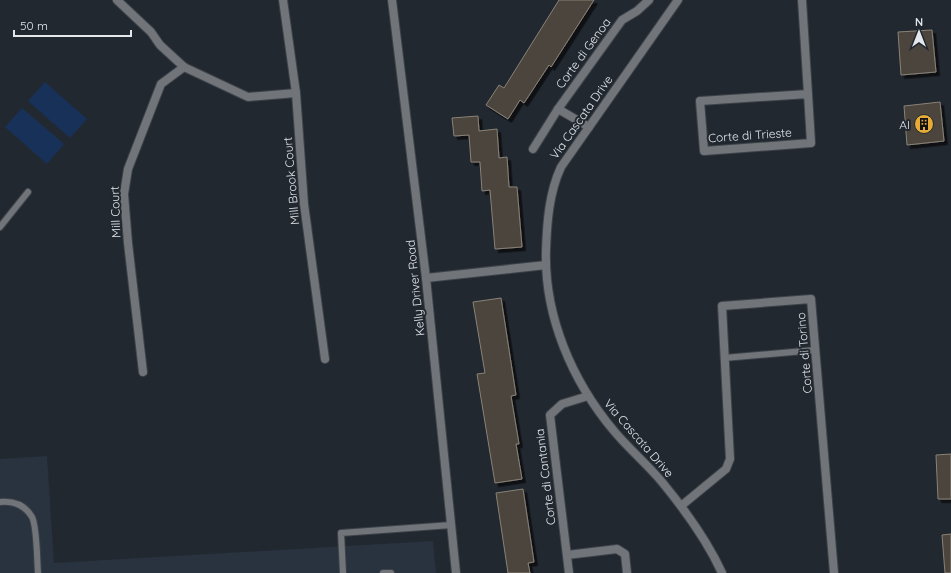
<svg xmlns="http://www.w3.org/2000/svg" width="951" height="573" font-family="Quicksand,sans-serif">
<defs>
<filter id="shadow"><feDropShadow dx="3.5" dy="3.5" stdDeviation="0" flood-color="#0009"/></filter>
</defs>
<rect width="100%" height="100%" fill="#222830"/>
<polygon fill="#29323f" points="47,456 54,563 433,541 436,573 0,573 0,459"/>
<g fill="#173159">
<polygon points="45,82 87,119 70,138 28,101"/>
<polygon points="22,108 64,144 47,164 5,127"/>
</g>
<g fill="#4b453c" stroke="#898278" filter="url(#shadow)">
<polygon points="559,0 594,0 551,67 549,65 524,103 520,100 508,119 486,105 499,85 504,88"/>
<polygon points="932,30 936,72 901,75 898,32"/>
<polygon points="940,102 944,141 907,145 904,106"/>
<polygon points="478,116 479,131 497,129 499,158 507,157 509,187 517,187 522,247 495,249 490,190 482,191 480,162 471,162 469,135 454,136 452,118"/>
<polygon points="501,298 516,395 511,396 519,444 516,444 522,479 495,483 477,374 485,373 473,302"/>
<polygon points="951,454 951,499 938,499 936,455"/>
<polygon points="523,489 534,562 528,563 530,573 508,573 496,493"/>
<polygon points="951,534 951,573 945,573 942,535"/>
</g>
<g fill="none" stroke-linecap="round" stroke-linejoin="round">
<g stroke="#3d434a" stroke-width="8">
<g id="service">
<polyline points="0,227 28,192"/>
<polyline points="724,358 815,350"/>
<path d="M0,502C13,501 25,505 32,517C37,526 37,561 38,573"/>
<polyline points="343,573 341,533 451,525"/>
<polyline points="383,573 391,573"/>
</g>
</g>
<g stroke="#3d434a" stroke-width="10">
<g id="minor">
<polyline points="117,0 151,32 160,45 184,67 248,97 296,93"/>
<polyline points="283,0 296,93 304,204 325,359"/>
<polyline points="392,0 426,278 456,573"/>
<path d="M678,0L561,167C549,193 547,222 546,250C544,316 572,381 614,431C629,449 647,464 662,482C685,510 707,540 722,573"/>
<polyline points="802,0 808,94"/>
<polygon points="808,94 811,143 704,151 700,101"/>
<polyline points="589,127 558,109 622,20 637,11 649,0"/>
<polyline points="533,149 558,109"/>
<polyline points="426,278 546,265"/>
<polyline points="143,372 128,243 124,194 128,169 161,84 184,67"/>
<polyline points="681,506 726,469 730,459 722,306 811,299 834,573"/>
<polyline points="567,555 617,549 625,554 627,573"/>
<polyline points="569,573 550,415 562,404 588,396"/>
</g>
</g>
<use href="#service" stroke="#717478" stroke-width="6"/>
<use href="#minor" stroke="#717478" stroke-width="8"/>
</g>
<defs>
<g id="building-disc" transform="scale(1)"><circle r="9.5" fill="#e6ac36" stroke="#222830"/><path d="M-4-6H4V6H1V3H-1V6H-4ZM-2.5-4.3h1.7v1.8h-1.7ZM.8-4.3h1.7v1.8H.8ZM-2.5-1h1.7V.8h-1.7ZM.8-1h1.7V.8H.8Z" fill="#111"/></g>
</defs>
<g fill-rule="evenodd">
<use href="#building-disc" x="924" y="124"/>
</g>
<g text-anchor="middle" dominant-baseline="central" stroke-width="4" stroke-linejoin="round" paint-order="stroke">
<g font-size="12" fill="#e4e8ed" stroke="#222830">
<text transform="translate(583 53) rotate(-54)">Corte di Genoa</text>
<text transform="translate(581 117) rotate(-55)">Via Cascata Drive</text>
<text transform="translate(750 135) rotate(-4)">Corte di Trieste</text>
<text transform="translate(291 181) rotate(-95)">Mill Brook Court</text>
<text transform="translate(115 212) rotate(-92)">Mill Court</text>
<text transform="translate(415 288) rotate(-96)">Kelly Driver Road</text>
<text transform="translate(804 353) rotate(-95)">Corte di Torino</text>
<text transform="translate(639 438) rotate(49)">Via Cascata Drive</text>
<text transform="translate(545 477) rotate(-97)">Corte di Cantania</text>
</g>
<g font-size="12" fill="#e4e8ed" stroke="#222830" text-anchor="end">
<text x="910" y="124">AI</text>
</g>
</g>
<g transform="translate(919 32)" stroke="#222830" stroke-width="3" paint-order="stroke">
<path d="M0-3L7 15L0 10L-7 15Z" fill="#e4e8ed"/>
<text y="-6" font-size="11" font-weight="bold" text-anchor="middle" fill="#e4e8ed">N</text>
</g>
<path d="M14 30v6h117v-6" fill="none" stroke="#e4e8ed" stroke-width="2"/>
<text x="20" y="30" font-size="12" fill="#e4e8ed" stroke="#222830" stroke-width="3" paint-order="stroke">50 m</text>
</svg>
